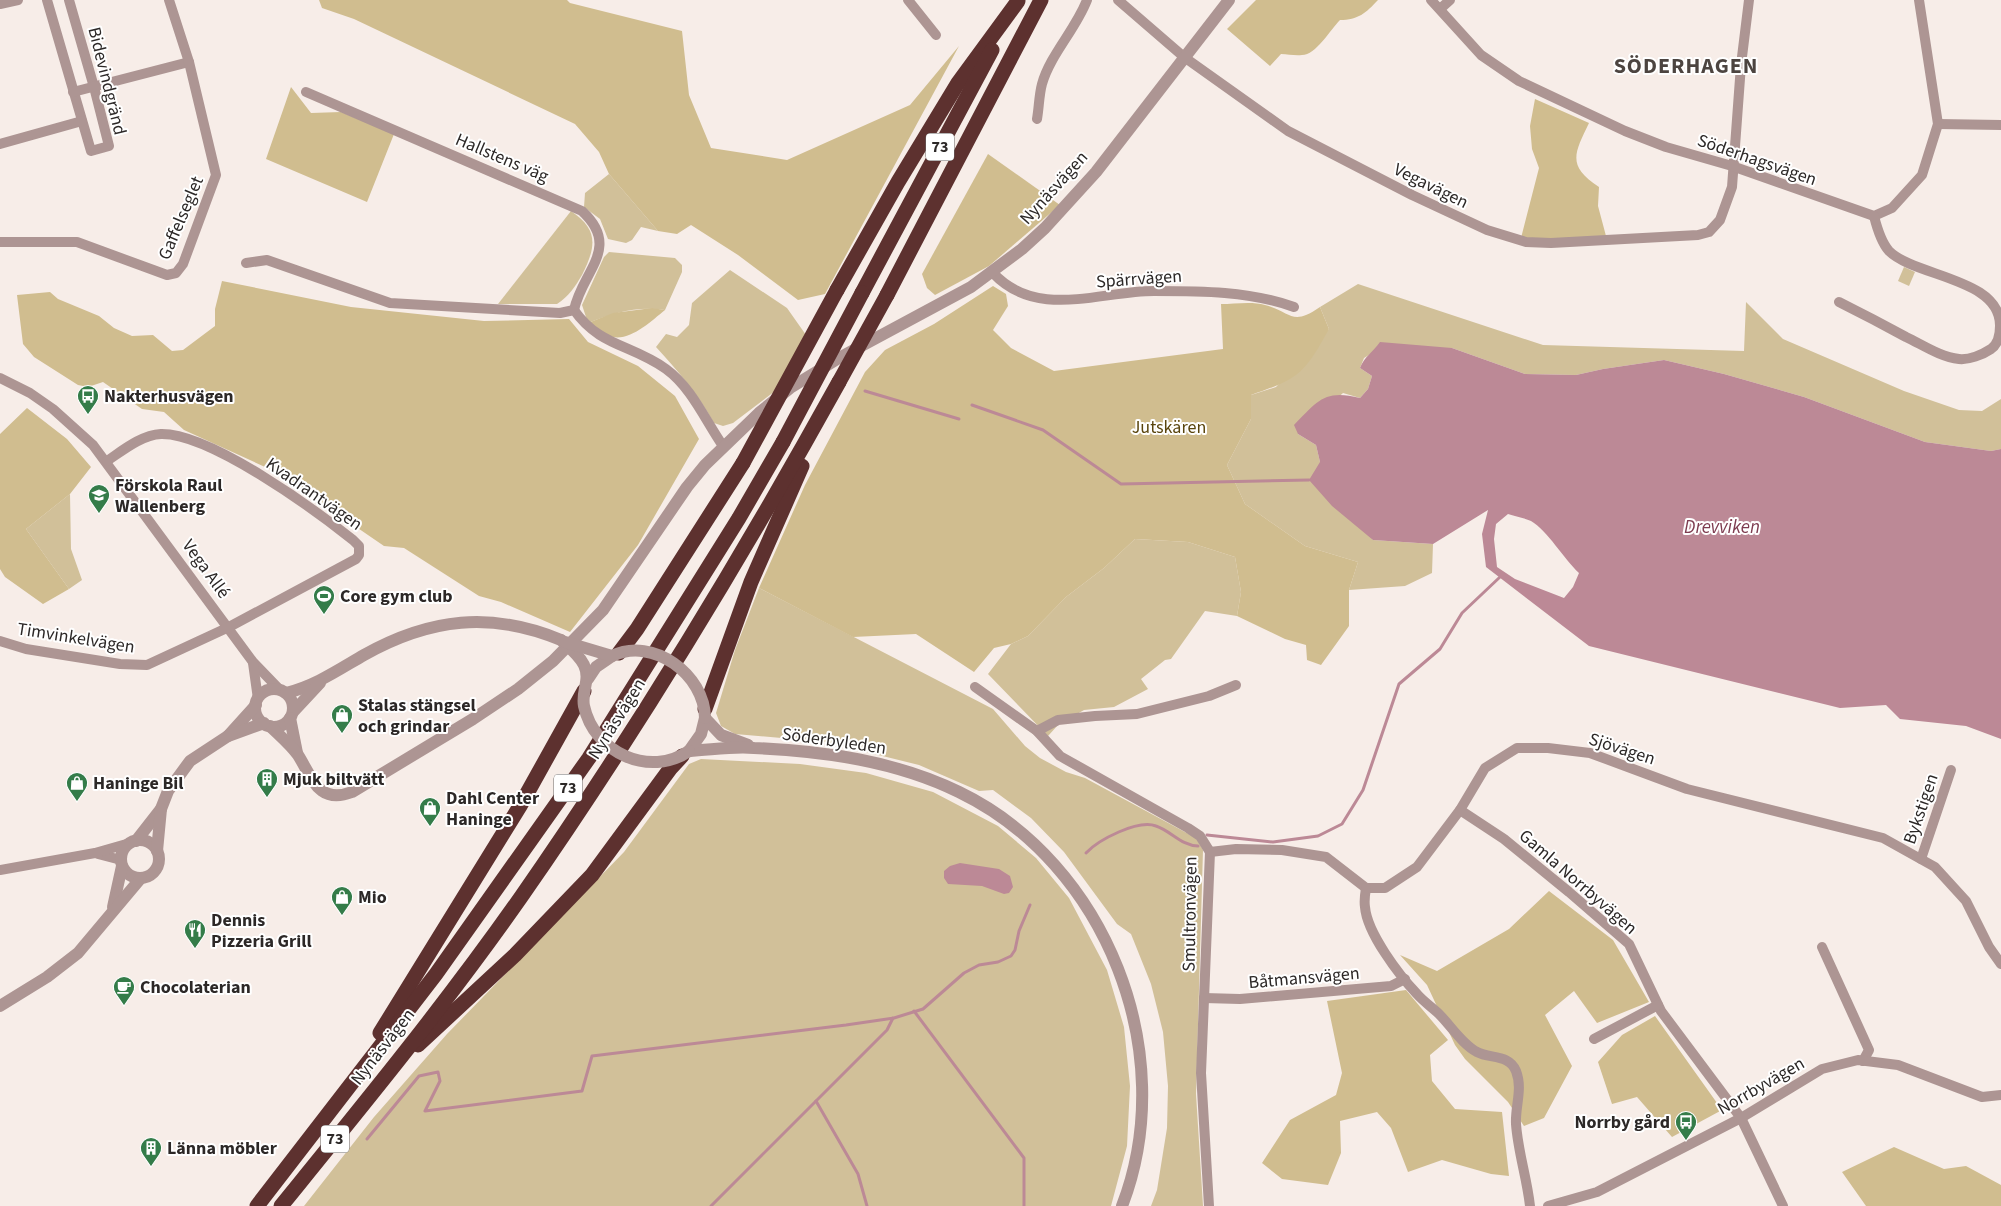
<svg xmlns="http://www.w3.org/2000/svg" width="2001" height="1206" font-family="'Source Sans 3',sans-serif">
<rect width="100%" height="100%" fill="#f7ede8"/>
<g fill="#d1c099">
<polygon points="609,174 658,231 641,227 632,240 626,243 608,239 600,219 584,207 585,193"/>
<path d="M571,211C599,230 596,247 582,275C575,287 569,296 557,304H498Z"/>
<path d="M609,252L675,258L682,265V272L665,310C637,306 614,313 588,323L582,305L604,257Z"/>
<polygon points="1904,267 1915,272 1909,286 1898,281"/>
<path d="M730,270L787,308L806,335L779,388L733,423L723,426L714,423C698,394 678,371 656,347L666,334L677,337L689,325L692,303Z"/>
<polygon points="1358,284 1543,345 1744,351 1746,302 1783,339 1904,391 1959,410 1982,411 2001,399 2001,449 1991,451 1925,442 1804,397 1724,374 1664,360 1603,369 1576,375 1525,374 1452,348 1374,352 1364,358 1360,368 1372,376 1368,389 1360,398 1343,393 1298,434 1316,445 1320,462 1373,540 1433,544 1432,573 1405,586 1349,590 1358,562 1305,546 1245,504 1227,465 1251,419 1251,395 1276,387 1329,329 1320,307"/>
<polygon points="70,494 71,549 82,580 69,589 26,529"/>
<polygon points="1135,539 1188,542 1235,557 1241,592 1237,616 1205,611 1171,659 1165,660 1141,679 1148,689 1114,707 1084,710 1058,725 1048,736 988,674 1011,644 1028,636 1066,597 1104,568"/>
<polygon points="759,588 993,709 1025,746 1040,758 1066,772 1085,778 1196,838 1203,850 1196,1094 1203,1206 1151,1206 1157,1190 1167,1128 1168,1086 1163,1032 1151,984 1131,934 1117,924 1064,852 1031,818 993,790 979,791 919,765 826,742 735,734 721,726 716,713 735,650"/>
<polygon points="701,759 800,764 866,773 933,792 998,826 1036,858 1069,898 1107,970 1124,1027 1130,1086 1127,1146 1111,1206 304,1206 374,1117 447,1034 624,852 689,764"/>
</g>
<g fill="#d0bd8f">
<polygon points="319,0 567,0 570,3 682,31 689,95 711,148 787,160 910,105 959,46 825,294 798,300 738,255 691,225 677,234 658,231 609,174 599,152 575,124 354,19 322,8"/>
<path d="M1256,0H1378C1366,13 1358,20 1340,20C1330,30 1316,55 1302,55C1295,56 1288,54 1281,54L1270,66L1227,29Z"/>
<polygon points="291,87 311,113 341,112 394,134 367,202 266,159"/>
<path d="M1535,99L1589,123C1574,154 1567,166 1599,187L1598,206L1606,236L1550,239L1521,238L1539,168L1532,149L1530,126Z"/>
<polygon points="988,154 1060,205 989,266 935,295 927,288 922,274"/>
<polygon points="222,281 351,307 484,321 569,319 588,342 638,366 675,396 699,439 638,545 570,632 501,602 479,596 404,548 384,546 276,472 184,430 164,412 142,409 103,382 88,387 78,385 34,357 23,344 17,295 50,292 58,299 99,316 114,328 132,336 153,335 172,351 183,350 215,326 215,309"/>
<path d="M993,286L1006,294L1008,306L993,330L1011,348L1054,371L1223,349L1221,304C1234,304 1252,301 1265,305C1292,312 1291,327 1320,307L1329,329C1304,374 1300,378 1251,395V419L1227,465L1245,504L1305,546L1358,562L1349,590V626L1321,665L1307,660L1306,645L1285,639L1237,616L1241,592L1235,557L1188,542L1135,539L1104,568L1066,597L1028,636L1011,644L994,648L974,672L916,634L853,637L759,588L805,485L865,372L885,350L934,324Z"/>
<path d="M652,308L665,310C650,322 629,343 609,336C601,333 594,327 588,323L613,313Z"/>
<polygon points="27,408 67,439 91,467 70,494 26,529 69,589 43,604 5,577 0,569 0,434"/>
<polygon points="1549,891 1613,940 1649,1002 1597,1023 1574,991 1545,1015 1572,1066 1544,1118 1524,1126 1508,1102 1465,1059 1455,1045 1427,985 1400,955 1437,971 1509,929"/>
<polygon points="1406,990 1448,1040 1430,1055 1432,1081 1455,1109 1502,1112 1509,1176 1491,1174 1442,1160 1408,1172 1391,1128 1377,1112 1340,1121 1341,1153 1328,1185 1282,1179 1262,1163 1290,1120 1336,1095 1342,1073 1327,1001"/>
<polygon points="1655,1016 1722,1110 1672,1137 1637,1097 1612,1104 1598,1062 1622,1035"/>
<polygon points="1894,1147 1944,1169 1966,1166 2001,1185 2001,1206 1866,1206 1842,1172"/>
</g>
<g fill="#bc8996" fill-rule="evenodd">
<path d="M1380,342L1452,348L1525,374L1576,375L1603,369L1664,360L1724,374L1804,397L1925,442L1991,451L2001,449V739L1966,726L1900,719L1886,705L1840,708L1589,646L1486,567L1482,534L1488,510L1433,544L1373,540L1332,506L1309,480L1320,462L1316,445L1298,434L1294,425C1318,401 1324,389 1360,398L1368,389L1372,376L1360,368C1364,357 1373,352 1380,342ZM1508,514C1515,516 1524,518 1531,521C1547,530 1564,559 1579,573L1573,587L1564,598L1515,579L1497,567L1494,539L1496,524Z"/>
<polygon points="960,863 999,869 1010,876 1013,887 1009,893 1004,894 982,886 948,884 944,878 944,871 950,866"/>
</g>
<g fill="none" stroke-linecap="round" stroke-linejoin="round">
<g stroke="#bc8996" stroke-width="3">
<polyline points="865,391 959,419"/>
<polyline points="972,405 1043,430 1121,484 1309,480"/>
<polyline points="1207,835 1273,842 1318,836 1342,824 1363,790 1399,684 1440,649 1462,613 1500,577"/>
<path d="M1086,853C1098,840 1138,819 1156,826C1171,831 1182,846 1198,846"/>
<polyline points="914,1011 1024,1158 1024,1206"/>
<polyline points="816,1101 858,1174 867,1206"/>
<polyline points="367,1139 419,1076 438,1072 440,1081 425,1111 582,1091 592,1056 846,1025 894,1018 923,1009 964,973 979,965 998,962 1011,956 1015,950 1019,931 1030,905"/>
<polyline points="711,1206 887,1030 893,1018"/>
</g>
<g stroke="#ad9593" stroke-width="10">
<polyline points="47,0 91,151 109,146 94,87 69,0"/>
<polyline points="908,0 936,35"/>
<polyline points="1118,0 1184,57 1288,131 1412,195 1487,230 1526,242 1551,243 1698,235 1709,232 1720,220 1732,187 1741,65 1749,0"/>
<polyline points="1431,0 1481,55 1519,81 1625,131 1666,147 1732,166 1874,216 1892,208 1922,175 1938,124 1919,0"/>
<polyline points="0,4 18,0"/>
<polyline points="1440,9 1450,0"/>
<polyline points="73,92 189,62"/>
<path d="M306,92L582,211C622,248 582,271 574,310"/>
<path d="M1037,119C1039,108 1039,95 1042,84C1050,55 1076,29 1087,0"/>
<polyline points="1938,124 2001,125"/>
<polyline points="0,144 82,121"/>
<polyline points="0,242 77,242 167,275 176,273 183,264 216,175 189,62 169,0"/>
<path d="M246,263L267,260L390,303L560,313L574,310C600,347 631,344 666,369C692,388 705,420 723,446"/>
<path d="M993,273C1037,320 1100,291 1154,291C1200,291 1250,291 1294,307"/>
<path d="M1839,302C1861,313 1884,325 1906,337C1923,345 1940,357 1959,359C1969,360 1982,355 1991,349C1998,344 2000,334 2000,326C2001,278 1915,277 1889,251C1881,242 1877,228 1874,216"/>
<polyline points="0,378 30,393 53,409 93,445 253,662 280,690"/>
<path d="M0,641L26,649L120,664L147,665L229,627L356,559L359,555V546L353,540C314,509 210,433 161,434C141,435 122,451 107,461"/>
<polyline points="253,663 258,699"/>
<polyline points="975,687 1037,731 1060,756 1188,828 1200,836 1210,852 1201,1073 1209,1206"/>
<polyline points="1037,731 1058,720 1095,716 1137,714 1209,696 1236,685"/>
<polyline points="1460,810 1504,839 1569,892 1629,944 1661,1011 1741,1118 1783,1206"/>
<polyline points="1210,852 1236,849 1282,850 1326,857 1366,888 1385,888 1417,867 1460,810 1485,768 1517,748 1548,748 1590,753 1687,789 1883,838 1935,867 1966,901 1989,947 2001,964"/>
<polyline points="98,854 121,860"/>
<polyline points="1921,859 1951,770"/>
<polyline points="0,870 95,853 130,843"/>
<path d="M1366,888C1365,894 1364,901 1365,907C1367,933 1399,975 1417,994C1424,1002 1432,1007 1439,1014C1451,1026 1462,1044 1477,1052C1490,1059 1509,1054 1516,1071C1523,1089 1515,1106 1516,1124C1518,1152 1527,1178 1530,1206"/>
<polyline points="1822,947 1869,1050 1863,1061"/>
<polyline points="1204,998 1240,999 1391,986 1405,979"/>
<polyline points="1594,1039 1658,1005"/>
<polyline points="1548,1206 1597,1192 1741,1118 1822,1069 1858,1060 1898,1065 1982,1097 2001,1095"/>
</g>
<g stroke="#ad9593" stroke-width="12">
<polyline points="588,679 596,667 612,656"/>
<circle cx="274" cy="708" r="19"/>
<path d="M286,693C315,686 338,670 364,655C430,618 491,611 561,640"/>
<polyline points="293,712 320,683"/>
<polyline points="290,718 297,753"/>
<polyline points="705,718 721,735 748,745"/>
<path d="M270,726C279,735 290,744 298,755C312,777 318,805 352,792L473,719L518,689L553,661L603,610L687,487L705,465L759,413L790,388L839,358L971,287L1022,249L1045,228L1096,172L1229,0"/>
<polyline points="228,736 256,705"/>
<path d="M689,751C711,750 733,746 754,748C824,751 896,761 959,792C1106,863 1181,1053 1122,1206"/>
<polyline points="689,751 701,734 705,718"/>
<circle cx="140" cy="859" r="19"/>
<polyline points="136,841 161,809 168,791 190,761 228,736 264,723"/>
<polyline points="157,851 161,809"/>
<polyline points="113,907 122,866"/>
<polyline points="0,1006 47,977 78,953 141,878"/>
</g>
<g stroke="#5d312f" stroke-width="15">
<polyline points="837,290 898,182 958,83 1018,1"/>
<polyline points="862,293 992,50"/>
<polyline points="887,295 1041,0"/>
<polyline points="619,653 637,629 743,463"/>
<polyline points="705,709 751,582 802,466"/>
<polyline points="380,1033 520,806 584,691"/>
<polyline points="418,1045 515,955 592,875 670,769 682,756"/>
<polyline points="257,1206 436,974 589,758 739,518 783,442"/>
<path d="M281,1206C363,1105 446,1004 521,897C636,732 741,559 839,382"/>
</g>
<g stroke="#ad9593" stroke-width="12">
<path d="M561,640C570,648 579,655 584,665C591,680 581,691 584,706C594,753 650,778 689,751"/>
<path d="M565,642L612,656C653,636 705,675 705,718"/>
</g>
<g stroke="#5d312f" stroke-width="15">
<polyline points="839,382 887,295"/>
<polyline points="783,442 862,293"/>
<polyline points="743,463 837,290"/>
</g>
</g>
<defs>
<g id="bus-pin" transform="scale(1.125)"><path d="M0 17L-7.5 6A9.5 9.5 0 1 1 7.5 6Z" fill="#347c49" stroke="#fff"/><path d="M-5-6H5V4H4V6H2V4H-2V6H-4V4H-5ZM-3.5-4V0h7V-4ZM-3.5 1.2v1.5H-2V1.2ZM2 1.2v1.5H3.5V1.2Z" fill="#fff"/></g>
<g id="school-pin" transform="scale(1.125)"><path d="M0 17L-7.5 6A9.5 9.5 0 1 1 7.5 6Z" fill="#347c49" stroke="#fff"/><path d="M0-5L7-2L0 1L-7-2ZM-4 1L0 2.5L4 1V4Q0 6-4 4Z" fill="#fff"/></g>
<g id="stadium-pin" transform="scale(1.125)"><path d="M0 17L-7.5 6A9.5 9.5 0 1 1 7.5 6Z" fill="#347c49" stroke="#fff"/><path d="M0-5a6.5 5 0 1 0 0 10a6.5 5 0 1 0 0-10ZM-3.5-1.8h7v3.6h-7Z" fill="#fff"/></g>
<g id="shop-pin" transform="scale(1.125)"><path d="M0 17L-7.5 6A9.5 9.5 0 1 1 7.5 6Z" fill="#347c49" stroke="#fff"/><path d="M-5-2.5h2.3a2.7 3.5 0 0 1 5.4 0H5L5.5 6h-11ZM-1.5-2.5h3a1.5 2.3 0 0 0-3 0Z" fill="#fff"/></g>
<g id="building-pin" transform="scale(1.125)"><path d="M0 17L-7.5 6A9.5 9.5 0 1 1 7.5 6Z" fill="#347c49" stroke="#fff"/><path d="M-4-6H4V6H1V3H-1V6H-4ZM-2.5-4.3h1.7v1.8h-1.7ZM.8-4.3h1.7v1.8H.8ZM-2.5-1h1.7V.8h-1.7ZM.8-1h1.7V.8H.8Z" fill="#fff"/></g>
<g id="restaurant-pin" transform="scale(1.125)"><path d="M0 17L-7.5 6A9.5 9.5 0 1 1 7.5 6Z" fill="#347c49" stroke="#fff"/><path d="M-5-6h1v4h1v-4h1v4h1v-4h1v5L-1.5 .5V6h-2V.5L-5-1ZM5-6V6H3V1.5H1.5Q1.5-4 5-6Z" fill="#fff"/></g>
<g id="cafe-pin" transform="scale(1.125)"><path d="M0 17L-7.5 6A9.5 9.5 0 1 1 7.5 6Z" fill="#347c49" stroke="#fff"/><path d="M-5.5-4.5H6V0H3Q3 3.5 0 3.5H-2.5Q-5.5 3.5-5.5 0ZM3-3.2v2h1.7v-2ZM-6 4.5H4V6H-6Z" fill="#fff"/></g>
</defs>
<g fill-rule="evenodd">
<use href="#bus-pin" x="88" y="396"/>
<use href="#school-pin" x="99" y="495"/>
<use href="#stadium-pin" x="324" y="596"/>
<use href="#shop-pin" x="342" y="715"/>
<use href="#building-pin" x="267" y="779"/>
<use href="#shop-pin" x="77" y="783"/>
<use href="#shop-pin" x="430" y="808"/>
<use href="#shop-pin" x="342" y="897"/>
<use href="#restaurant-pin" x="195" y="930"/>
<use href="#cafe-pin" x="124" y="987"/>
<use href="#bus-pin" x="1686" y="1122"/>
<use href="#building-pin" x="151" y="1148"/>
</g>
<g text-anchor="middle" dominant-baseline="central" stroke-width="4" stroke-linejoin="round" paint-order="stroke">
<g fill="#fff" stroke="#6b6868" stroke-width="1">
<rect x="926" y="133.5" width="28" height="27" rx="4"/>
<rect x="554" y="774.5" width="28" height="27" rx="4"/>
<rect x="321" y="1125.5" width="28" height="27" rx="4"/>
</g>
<g font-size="16" font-weight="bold" fill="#2c2827">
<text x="940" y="147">73</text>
<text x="568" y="788">73</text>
<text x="335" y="1139">73</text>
</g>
<g font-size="18" fill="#2c2827" stroke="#fff">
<text transform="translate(107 81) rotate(76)">Bidevindgränd</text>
<text transform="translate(502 158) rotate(23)">Hallstens väg</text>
<text transform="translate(1757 160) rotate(19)">Söderhagsvägen</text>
<text transform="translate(1431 186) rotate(26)">Vegavägen</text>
<text transform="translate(1054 188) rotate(-48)">Nynäsvägen</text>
<text transform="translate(181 218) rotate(-67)">Gaffelseglet</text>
<text transform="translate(1139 279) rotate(-4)">Spärrvägen</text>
<text transform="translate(314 494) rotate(35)">Kvadrantvägen</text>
<text transform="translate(206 569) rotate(54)">Vega Allé</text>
<text transform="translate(76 638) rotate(9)">Timvinkelvägen</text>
<text transform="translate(617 719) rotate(-58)">Nynäsvägen</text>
<text transform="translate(834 741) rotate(8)">Söderbyleden</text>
<text transform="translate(1622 749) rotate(18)">Sjövägen</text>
<text transform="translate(1921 809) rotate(-71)">Bykstigen</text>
<text transform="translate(1578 882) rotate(41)">Gamla Norrbyvägen</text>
<text transform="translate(1190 914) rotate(-89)">Smultronvägen</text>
<text transform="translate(1304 978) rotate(-5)">Båtmansvägen</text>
<text transform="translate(383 1047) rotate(-52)">Nynäsvägen</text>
<text transform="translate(1761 1086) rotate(-30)">Norrbyvägen</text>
</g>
<g font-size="18" font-weight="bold" fill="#2c2827" stroke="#fff" text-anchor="start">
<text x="104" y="396">Nakterhusvägen</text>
<text x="115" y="485">Förskola Raul<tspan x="115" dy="21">Wallenberg</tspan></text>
<text x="340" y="596">Core gym club</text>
<text x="358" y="705">Stalas stängsel<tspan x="358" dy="21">och grindar</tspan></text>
<text x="283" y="779">Mjuk biltvätt</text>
<text x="93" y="783">Haninge Bil</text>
<text x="446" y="798">Dahl Center<tspan x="446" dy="21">Haninge</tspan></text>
<text x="358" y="897">Mio</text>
<text x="211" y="920">Dennis<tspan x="211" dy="21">Pizzeria Grill</tspan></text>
<text x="140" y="987">Chocolaterian</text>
<text x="1670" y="1122" text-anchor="end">Norrby gård</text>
<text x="167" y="1148">Länna möbler</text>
</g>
<g font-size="18" fill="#59440c" stroke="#fff">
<text x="1169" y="427">Jutskären</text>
</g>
<g font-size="19" font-style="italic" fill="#7e3c50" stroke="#fff">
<text x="1722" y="527">Drevviken</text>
</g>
<g font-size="22" font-weight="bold" letter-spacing="1" fill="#4c4440" stroke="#fff">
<text x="1686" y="66">SÖDERHAGEN</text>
</g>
</g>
</svg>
